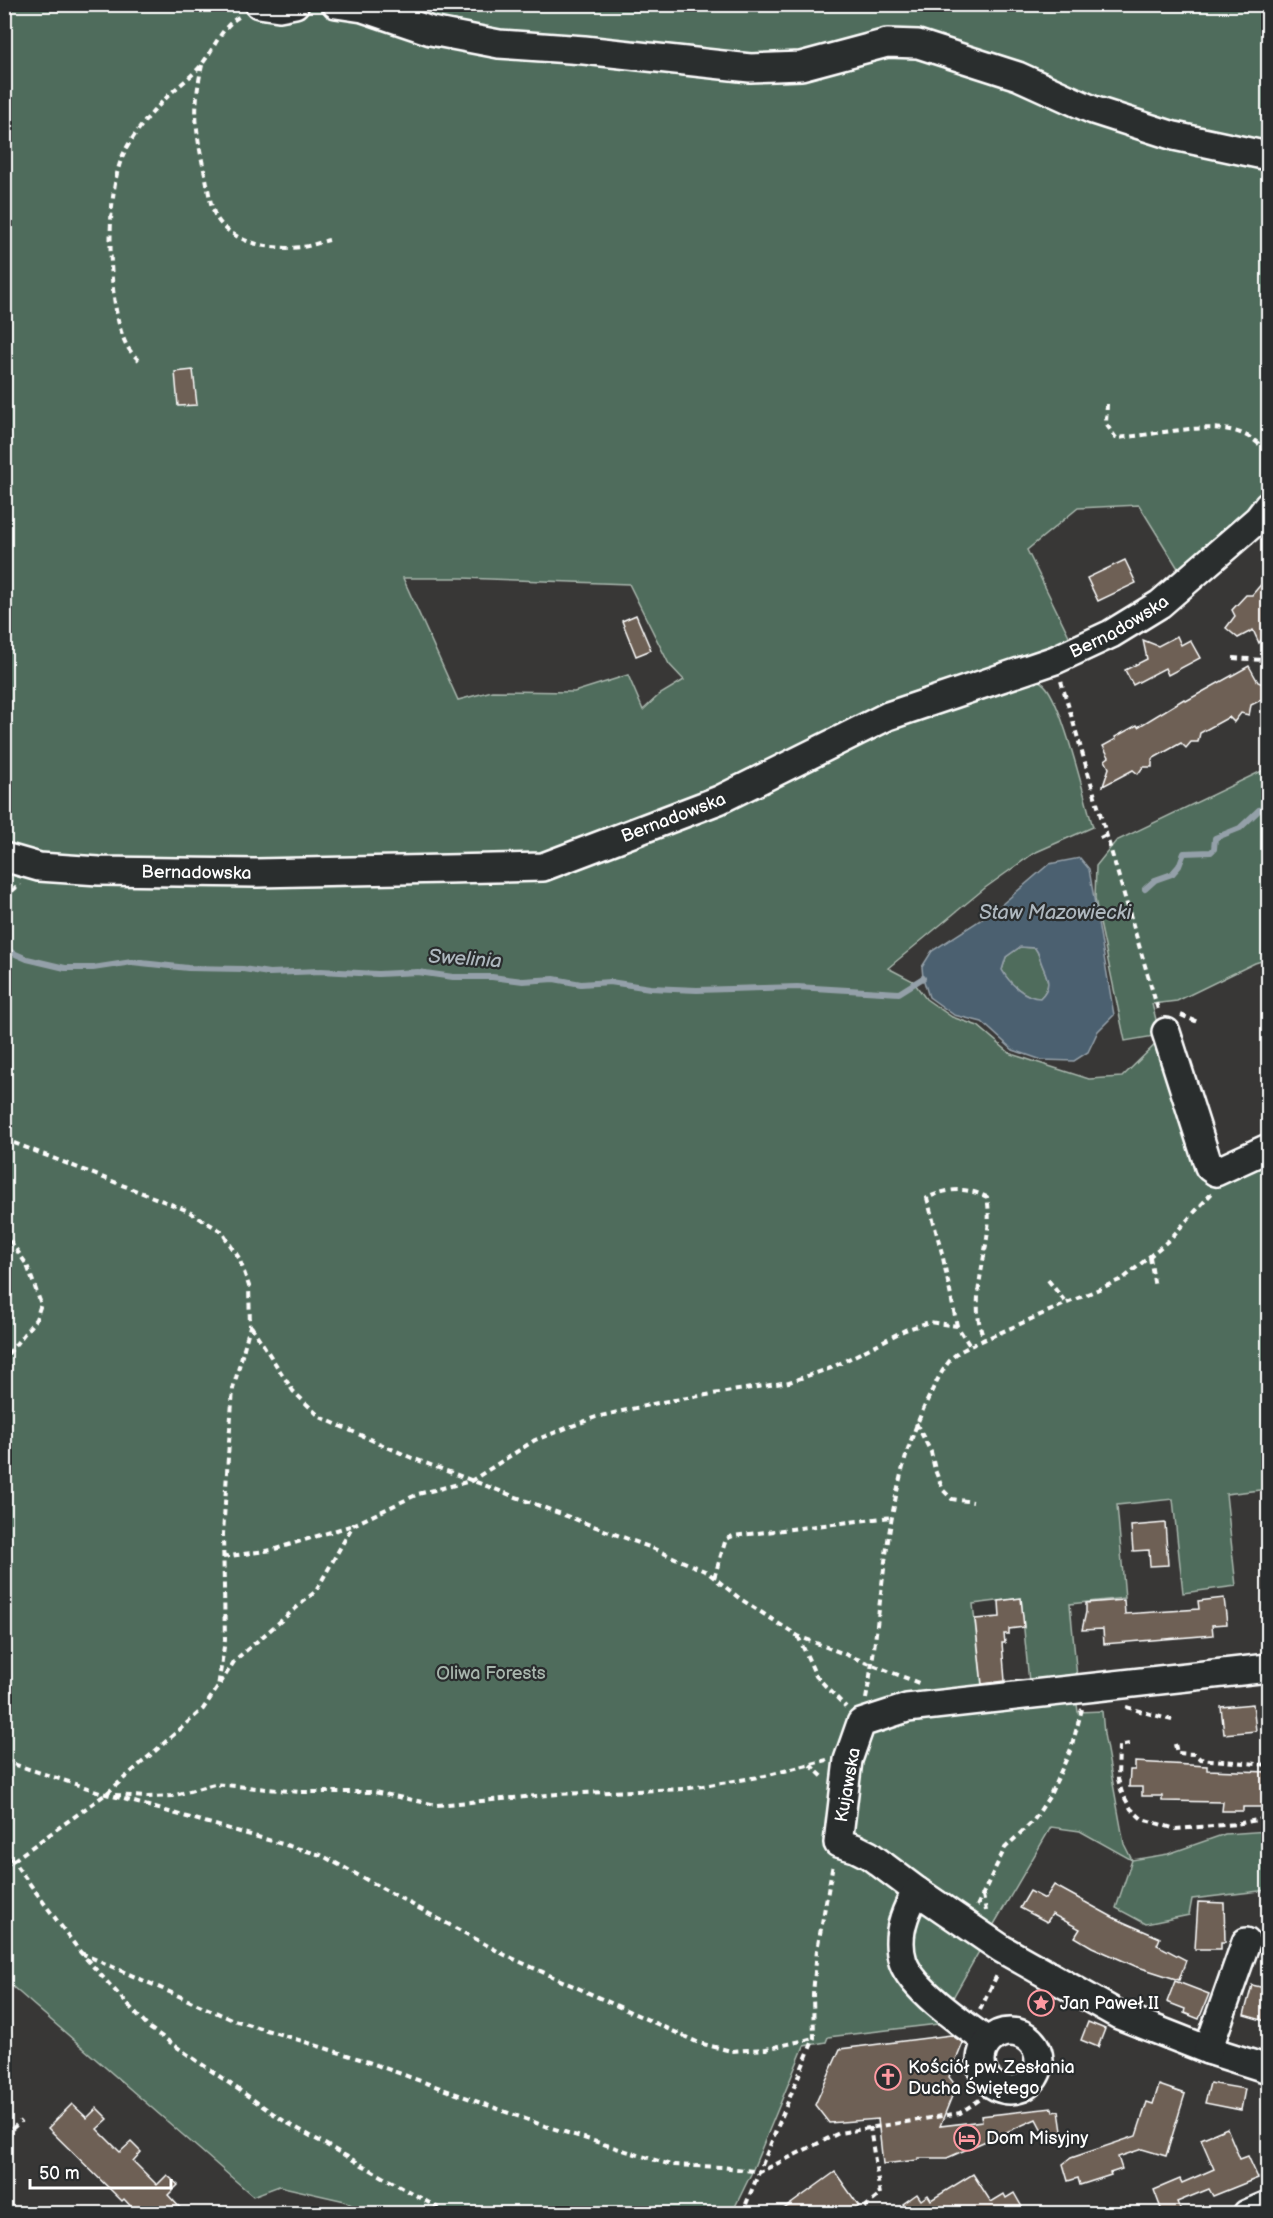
<svg xmlns="http://www.w3.org/2000/svg" width="1273" height="2218" font-family="'Balsamiq Sans',sans-serif">
<rect width="100%" height="100%" fill="#383736"/>
<filter id="ink" filterUnits="userSpaceOnUse"><feTurbulence type="fractalNoise" baseFrequency=".0167" numOctaves="2"/><feDisplacementMap in="SourceGraphic" scale="12" xChannelSelector="R" yChannelSelector="G"/><feConvolveMatrix kernelMatrix="1 2 1 2 8 2 1 2 1" color-interpolation-filters="sRGB"/></filter>
<g filter="url(#ink)">
<g fill="#506c5b" stroke="#a8b6ad" stroke-width="1.5" fill-rule="evenodd">
<path d="M4,5H1268V487L1242,516L1179,570L1139,505L1078,508L1027,550L1071,640L1015,678C1024,678 1035,677 1042,683C1061,695 1085,801 1093,827L1034,853L985,888L888,968L913,981L926,999L952,1017L978,1026L1011,1054L1089,1079L1122,1077L1163,1037L1204,1177L1268,1158V1489L1226,1494L1236,1586L1183,1593L1173,1499L1117,1505L1125,1598L1070,1604L1077,1677L1029,1682L1021,1598L973,1604L982,1687L987,1712L1077,1704L1078,1712L1102,1711L1104,1734L1124,1844L1132,1860L1168,1854L1225,1834L1268,1831V1890L1192,1899L1189,1915L1146,1924L1116,1908L1132,1860L1080,1831L1051,1827L993,1926L998,1929L981,1948L938,2024L828,2037L826,2042L804,2046L751,2174L732,2213L365,2214L345,2201L279,2186L253,2196L5,1980ZM403,578H462L629,584L669,664L684,680L659,695L643,710L628,675L574,692L492,691L458,700Z"/>
<polygon points="1268,768 1268,959 1255,963 1177,1001 1152,1004 1160,1035 1125,1041 1095,899 1096,866 1116,841"/>
<path d="M1020,947L1035,948C1039,953 1039,956 1041,962C1046,976 1054,985 1040,998C1025,998 1009,983 1002,970L1006,957Z"/>
</g>
<path fill="#4c606f" stroke="#94a0a9" stroke-width="1.5" fill-rule="evenodd" d="M1080,858L1089,869L1114,1015L1098,1031L1088,1052L1074,1061L1042,1060L1013,1050L982,1022L954,1015L929,997L923,978L922,967L932,951L993,912L1049,864ZM1020,947L1035,948C1039,953 1039,957 1041,962C1046,976 1054,985 1040,998C1025,998 1009,983 1002,970L1006,957Z"/>
<g fill="none" stroke-linecap="round" stroke-linejoin="round">
<g stroke="#94a0a9" stroke-width="6">
<polyline points="1145,889 1155,880 1172,874 1179,866 1184,853 1211,852 1214,849 1215,838 1240,828 1259,810 1268,808"/>
<polyline points="4,949 27,959 65,968 93,968 132,962 188,968 243,969 269,973 321,971 378,974 418,972 453,977 492,977 523,981 554,979 581,984 610,982 650,988 697,990 797,987 899,993 923,978"/>
</g>
</g>
<g fill="#6e6054" stroke="#fff" stroke-width="1.5">
<polygon points="193,370 197,405 178,406 175,372"/>
<polygon points="1125,560 1136,583 1098,601 1087,578"/>
<polygon points="1269,575 1269,631 1259,643 1253,630 1238,638 1226,628 1235,616 1232,610 1246,595 1252,595"/>
<polygon points="636,615 651,650 636,656 622,621"/>
<polygon points="1177,636 1181,645 1190,640 1200,658 1168,675 1165,668 1133,685 1125,670 1147,659 1143,640 1158,646"/>
<polygon points="1249,666 1258,682 1269,687 1269,696 1251,705 1249,715 1241,713 1234,722 1229,717 1200,733 1198,742 1191,742 1186,748 1181,743 1152,759 1152,767 1143,767 1138,774 1133,770 1103,786 1109,768 1105,760 1109,757 1103,746 1116,739 1115,737 1137,725 1138,727 1184,699 1186,701"/>
<polygon points="1165,1523 1168,1565 1150,1566 1149,1550 1133,1551 1131,1526"/>
<polygon points="1021,1598 1024,1627 1009,1629 1009,1634 1004,1634 1005,1643 1002,1643 1005,1681 982,1684 975,1619 1000,1617 999,1601"/>
<polygon points="1224,1598 1227,1624 1212,1625 1213,1635 1104,1644 1103,1629 1082,1630 1086,1612 1086,1603 1124,1600 1125,1614 1199,1609 1198,1601"/>
<polygon points="1253,1704 1256,1731 1224,1734 1221,1707"/>
<polygon points="1135,1762 1207,1766 1207,1770 1269,1772 1269,1799 1263,1799 1263,1807 1243,1807 1243,1811 1222,1811 1223,1802 1162,1801 1162,1796 1142,1796 1142,1787 1129,1787 1130,1770 1135,1770"/>
<polygon points="1054,1885 1116,1919 1160,1938 1157,1945 1186,1960 1179,1980 1135,1966 1092,1947 1075,1937 1080,1929 1052,1914 1047,1922 1020,1908 1030,1891 1045,1899"/>
<polygon points="1198,1902 1224,1903 1225,1942 1221,1942 1221,1949 1195,1949"/>
<polygon points="1175,1981 1209,1994 1199,2019 1184,2013 1185,2009 1167,2002"/>
<polygon points="1252,1985 1269,1989 1269,2022 1244,2015"/>
<polygon points="1088,2022 1105,2029 1098,2047 1081,2040"/>
<polygon points="951,2035 963,2043 949,2077 956,2086 940,2126 982,2121 981,2116 1052,2108 1053,2112 1059,2111 1063,2138 1047,2140 1036,2119 947,2158 918,2158 918,2160 883,2164 878,2119 829,2123 815,2105 840,2049"/>
<polygon points="1210,2083 1245,2089 1241,2110 1205,2103"/>
<polygon points="1159,2085 1185,2094 1166,2156 1142,2149 1118,2157 1122,2169 1110,2173 1111,2175 1080,2185 1078,2178 1068,2181 1063,2164 1071,2158 1136,2136 1147,2102 1153,2104"/>
<polygon points="72,2104 87,2118 97,2108 108,2119 97,2129 120,2152 131,2142 141,2152 133,2161 157,2185 167,2175 178,2185 168,2195 186,2214 138,2214 124,2199 122,2201 48,2128"/>
<polygon points="1227,2128 1240,2159 1248,2156 1258,2178 1213,2196 1209,2189 1177,2202 1182,2214 1163,2214 1154,2190 1180,2179 1182,2183 1214,2169 1201,2139"/>
<polygon points="835,2172 859,2206 849,2214 777,2214"/>
<polygon points="973,2174 991,2202 1004,2194 1006,2198 1014,2193 1026,2214 899,2214 906,2209 903,2204 917,2194 921,2200 928,2195 931,2200"/>
</g>
<g fill="none" stroke-linecap="round" stroke-linejoin="round">
<g stroke="#fff" stroke-width="32">
<g id="minor">
<polyline points="259,4 279,7 295,4"/>
<polyline points="336,4 363,8 431,31 499,44 584,50 750,68 801,66 887,43 918,44 1018,76 1093,110 1174,136 1268,156"/>
<path id="s1" d="M4,857L39,867L99,871L257,873L543,867L719,800L888,716L1055,660L1111,634L1160,604L1258,519L1268,506"/>
<polyline points="1166,1032 1209,1167 1216,1172 1268,1148"/>
<polyline points="1268,1668 907,1708 861,1723 848,1760 838,1843 855,1848 869,1855 917,1891 1002,1949 1119,2015 1208,2050 1268,2069"/>
<path d="M917,1891C904,1912 895,1937 903,1962C913,1990 963,2024 987,2041"/>
<circle cx="1010" cy="2061" r="29"/>
<polyline points="1208,2050 1246,1942"/>
<polyline points="1247,2214 1268,2205"/>
</g>
</g>
<g stroke="#fff" stroke-width="4" stroke-dasharray="6 4.5" stroke-linecap="butt">
<path d="M202,65C193,107 195,128 204,170C208,184 209,202 215,215C229,243 274,251 302,247C311,246 320,242 329,240"/>
<path d="M139,360C133,355 128,349 125,342C107,303 104,186 126,149C137,129 153,111 169,95C179,85 193,76 202,64C216,46 221,26 242,15"/>
<path d="M1107,404L1106,424L1116,438C1152,436 1214,419 1245,435C1254,439 1261,446 1268,451"/>
<polyline points="1233,658 1263,660 1268,664"/>
<polyline points="1061,681 1159,1013"/>
<polyline points="1100,838 1106,835"/>
<polyline points="4,898 20,884"/>
<polyline points="1181,1015 1200,1023"/>
<polyline points="4,1139 186,1210 221,1231 239,1258 249,1286 250,1326 233,1389 229,1442 223,1534 225,1640 218,1687 203,1709 106,1794 4,1867"/>
<polyline points="4,1232 27,1265 41,1304 36,1319 4,1359"/>
<polyline points="1150,1257 1155,1288"/>
<polyline points="1048,1280 1067,1304"/>
<polyline points="251,1326 293,1391 320,1417 412,1458 652,1548 707,1572 739,1598 798,1636 919,1683"/>
<path d="M957,1326L942,1253L927,1198C948,1188 966,1187 987,1197C996,1244 965,1293 984,1339"/>
<polyline points="916,1423 931,1452 935,1470 943,1490 952,1499 973,1502"/>
<polyline points="223,1557 272,1550 353,1525"/>
<polyline points="714,1578 726,1539 733,1536 892,1517"/>
<polyline points="798,1636 816,1676 846,1707"/>
<polyline points="220,1684 235,1660 316,1591 353,1525 418,1494 471,1481 535,1440 596,1417 662,1402 789,1382 831,1368 905,1330 929,1322 957,1326 970,1346"/>
<path d="M866,1699C885,1598 883,1488 930,1395C936,1382 944,1366 954,1356C958,1352 965,1349 970,1346L1124,1278L1169,1240L1212,1193"/>
<polyline points="1126,1707 1175,1721"/>
<polyline points="1129,1744 1119,1746 1118,1779 1122,1793 1131,1809 1142,1819 1176,1829 1236,1824 1268,1818"/>
<polyline points="1175,1744 1177,1753 1195,1754 1200,1759 1268,1765"/>
<polyline points="4,1761 106,1794 321,1855 505,1955 699,2043 731,2051 766,2049 814,2038"/>
<polyline points="810,1765 823,1777"/>
<polyline points="115,1795 148,1797 172,1796 214,1784 299,1792 374,1792 437,1805 558,1794 684,1789 765,1776 827,1760"/>
<polyline points="4,1849 81,1953 148,2027 284,2121 449,2214"/>
<polyline points="983,1895 986,1911"/>
<polyline points="977,1906 1005,1848 1034,1820 1049,1797 1071,1749 1082,1709"/>
<polyline points="81,1953 231,2019 360,2059 542,2125 671,2165 722,2167 760,2172 839,2133 960,2113 997,2088"/>
<polyline points="980,2010 997,1975"/>
<polyline points="4,2136 21,2121"/>
<polyline points="742,2214 814,2038 813,1994 817,1950 833,1864"/>
<polyline points="856,2214 880,2195 870,2127"/>
</g>
<use href="#minor" stroke="#2a2d2e" stroke-width="27"/>
</g>
</g>
<defs>
<g id="sight-ring" transform="scale(1.35)"><circle r="9.5" fill="#2a2d2e" stroke="#ff9aa2" stroke-width="1.5"/><path d="M0-6L1.8-2.2L6-1.7L2.9 1.2L3.7 5.4L0 3.3L-3.7 5.4L-2.9 1.2L-6-1.7L-1.8-2.2Z" fill="#ff9aa2"/></g>
<g id="church-ring" transform="scale(1.35)"><circle r="9.5" fill="#2a2d2e" stroke="#ff9aa2" stroke-width="1.5"/><path d="M-1.2-6h2.4v3.5h3.3v2.4h-3.3V6h-2.4V-.1h-3.3v-2.4h3.3Z" fill="#ff9aa2"/></g>
<g id="hotel-ring" transform="scale(1.35)"><circle r="9.5" fill="#2a2d2e" stroke="#ff9aa2" stroke-width="1.5"/><path d="M-6-4.5h1.5V1H6V5H4.5V3h-9V5H-6ZM-4 0a1.8 1.8 0 1 1 3.6 0ZM.5 0V-2.5h3Q6-2.5 6 0Z" fill="#ff9aa2"/></g>
</defs>
<g fill-rule="evenodd">
<use href="#sight-ring" x="1041" y="2003"/>
<use href="#church-ring" x="888" y="2077"/>
<use href="#hotel-ring" x="967" y="2138"/>
</g>
<g text-anchor="middle" dominant-baseline="central" stroke-width="4.5" stroke-linejoin="round" paint-order="stroke">
<g font-size="18" fill="#fff" stroke="#2a2d2e">
<text stroke="none"><textPath href="#s1" startOffset="1166">Bernadowska</textPath></text>
<text stroke="none"><textPath href="#s1" startOffset="680">Bernadowska</textPath></text>
<text stroke="none"><textPath href="#s1" startOffset="194">Bernadowska</textPath></text>
<text transform="translate(848 1785) rotate(-80)">Kujawska</text>
</g>
<g font-size="18" fill="#a8b6ad" stroke="#2a2d2e">
<text x="491" y="1673">Oliwa Forests</text>
</g>
<g font-size="18" fill="#fff" stroke="#2a2d2e" text-anchor="start">
<text x="1060" y="2003">Jan Paweł II</text>
<text x="908" y="2067">Kościół pw. Zesłania<tspan x="908" dy="21">Ducha Świętego</tspan></text>
<text x="986" y="2138">Dom Misyjny</text>
</g>
<g font-size="20" font-style="italic" fill="#aeb7be" stroke="#2a2d2e">
<text x="1055" y="913">Staw Mazowiecki</text>
<text transform="translate(465 959) rotate(4)">Swelinia</text>
</g>
</g>
<rect width="1273" height="2218" fill="none" stroke="#2a2d2e" stroke-width="24"/>
<rect x="12" y="12" width="1249" height="2194" fill="none" stroke="#fff" stroke-width="2" filter="url(#ink)"/>
<path d="M30 2179v9h141v-9" fill="none" stroke="#ffffff" stroke-width="3"/>
<text x="39" y="2179" font-size="18" fill="#ffffff" stroke="#2a2d2e" stroke-width="4.5" paint-order="stroke">50 m</text>
</svg>
